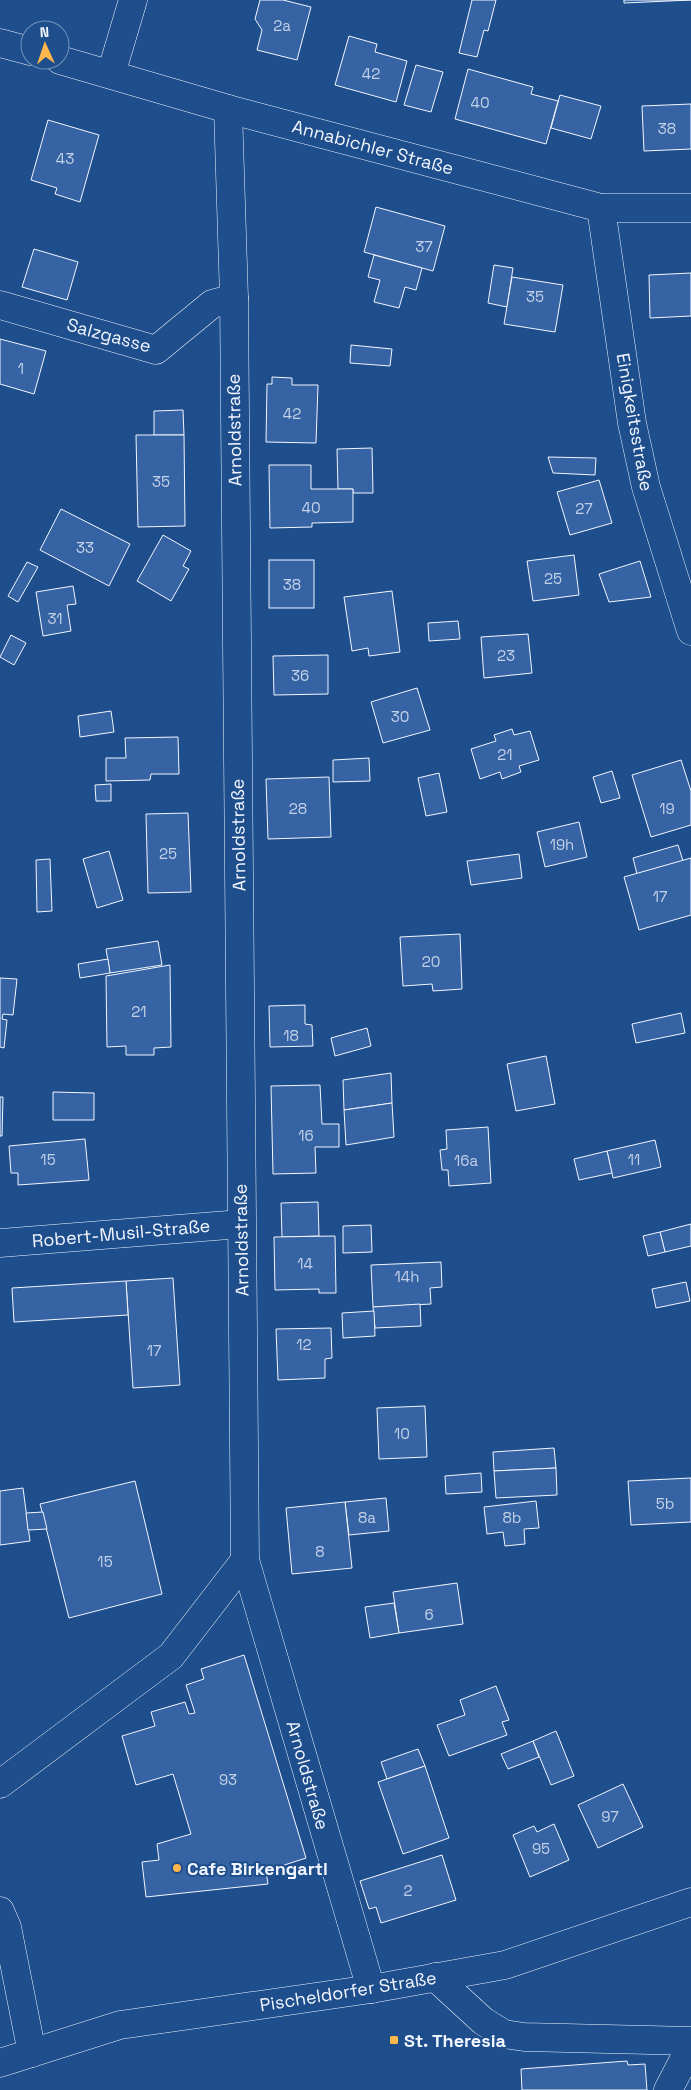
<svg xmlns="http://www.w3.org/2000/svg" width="691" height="2090" font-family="'Space Grotesk',sans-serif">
<rect width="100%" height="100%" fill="#1f4e8c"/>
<g fill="#3563a3" stroke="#f2f6ff">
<polygon points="260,0 283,0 311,7 297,60 257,50 262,30 255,19"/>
<polygon points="472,0 496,0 488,31 484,30 477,57 459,53"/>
<polygon points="624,0 691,0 624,3"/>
<polygon points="349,36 377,44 375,52 407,61 396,102 335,85"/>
<polygon points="416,65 443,72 431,112 404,105"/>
<polygon points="468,69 533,87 531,94 558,101 546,144 455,119"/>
<polygon points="560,95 601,106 591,139 551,128"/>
<polygon points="691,104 691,149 644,151 642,106"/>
<polygon points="48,120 99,135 80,202 55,194 57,188 31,180"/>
<polygon points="376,207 445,226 433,271 364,252"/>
<polygon points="34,249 78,262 67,300 22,287"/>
<polygon points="374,255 422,268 416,290 405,287 399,308 374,302 380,280 368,277"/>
<polygon points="494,265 513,268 507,307 488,303"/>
<polygon points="691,273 691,316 650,318 649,275"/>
<polygon points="512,277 563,285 555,332 504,324"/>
<polygon points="0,339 46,351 34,394 0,384"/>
<polygon points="351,345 392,349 390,366 350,363"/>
<polygon points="272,377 292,378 292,385 318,385 316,443 266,442 267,384 272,384"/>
<polygon points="183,410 184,435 154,435 154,411"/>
<polygon points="136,435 184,435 185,526 138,527"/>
<polygon points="372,448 373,493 353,493 353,489 338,489 337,449"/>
<polygon points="548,457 596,458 595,475 553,473"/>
<polygon points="269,465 311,465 311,489 353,489 353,522 312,523 312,527 270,528"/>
<polygon points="599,480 612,523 570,535 557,492"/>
<polygon points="61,509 130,544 109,586 40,550"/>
<polygon points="163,535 191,551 183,566 189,569 171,601 137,581"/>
<polygon points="574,555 579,595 533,601 527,561"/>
<rect x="269" y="560" width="45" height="48"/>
<polygon points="640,561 651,597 609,602 599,574"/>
<polygon points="27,562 38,567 18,602 8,596"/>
<polygon points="73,586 76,604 67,605 71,631 43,636 36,592"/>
<polygon points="392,591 400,652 369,656 368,648 352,651 344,597"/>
<polygon points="458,621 460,639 429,641 428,623"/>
<polygon points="528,634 532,673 484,678 481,637"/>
<polygon points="11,635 26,643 14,665 0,657"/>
<polygon points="328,655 328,694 274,695 273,656"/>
<polygon points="417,688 430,730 383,743 371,702"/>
<polygon points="111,711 114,732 80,737 78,716"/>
<polygon points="512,729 514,735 530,731 539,760 519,766 521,772 502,779 500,772 480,779 471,749 496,741 494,735"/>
<polygon points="178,737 179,774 151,774 150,780 106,781 106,758 126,758 125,738"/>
<polygon points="369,758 370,781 333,782 333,760"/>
<polygon points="681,760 691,791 691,825 651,837 632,775"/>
<polygon points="612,771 620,798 601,803 593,777"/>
<polygon points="439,773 447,812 426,816 418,778"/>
<polygon points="329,777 331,837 268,839 266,779"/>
<polygon points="111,784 111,801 96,801 95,785"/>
<polygon points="188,813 191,892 148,893 146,814"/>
<polygon points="579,822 587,857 545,867 537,832"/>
<polygon points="678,845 683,861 637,874 633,858"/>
<polygon points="109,851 123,900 97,908 83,859"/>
<polygon points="519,854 522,878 471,885 467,861"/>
<polygon points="691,858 691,915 639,930 624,877"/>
<polygon points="50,859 52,911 37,912 36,860"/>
<polygon points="460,934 462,989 433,991 432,984 403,986 400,937"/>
<polygon points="158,941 162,965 110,973 106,949"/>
<polygon points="108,959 110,973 80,978 78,964"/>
<polygon points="170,965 171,1047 154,1048 154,1055 126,1055 126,1046 107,1047 106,976"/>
<polygon points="0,978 17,979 13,1015 3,1014 2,1019 7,1020 4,1048 0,1047"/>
<polygon points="305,1005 305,1024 312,1025 313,1046 270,1047 269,1006"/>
<polygon points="681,1013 685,1033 636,1043 632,1024"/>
<polygon points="367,1028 371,1046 335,1056 331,1038"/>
<polygon points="546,1056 555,1104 516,1111 507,1064"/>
<polygon points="391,1073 392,1103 344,1110 343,1080"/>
<polygon points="320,1085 322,1124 339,1124 339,1147 315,1147 316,1173 273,1174 271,1086"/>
<polygon points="53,1092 94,1093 94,1120 53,1120"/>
<polygon points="0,1097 3,1097 2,1136 0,1136"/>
<polygon points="392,1103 394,1137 346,1145 344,1110"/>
<polygon points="488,1127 491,1183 449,1186 448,1170 442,1170 440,1150 447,1149 446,1130"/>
<polygon points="85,1139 89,1180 18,1185 18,1173 11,1173 9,1146"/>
<polygon points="655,1140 661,1167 613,1178 607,1151"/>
<polygon points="607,1151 612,1173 579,1180 574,1159"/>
<polygon points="318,1202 319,1236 282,1237 281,1203"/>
<polygon points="691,1224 691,1246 665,1252 660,1232"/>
<polygon points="371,1225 372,1252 343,1253 343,1226"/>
<polygon points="660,1232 665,1252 648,1256 643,1236"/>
<polygon points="335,1236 336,1293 319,1293 319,1289 275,1290 274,1237"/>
<polygon points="441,1262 442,1287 430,1288 431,1304 373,1307 371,1265"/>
<polygon points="173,1278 180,1385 133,1388 126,1281"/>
<polygon points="126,1281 128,1315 14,1322 12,1288"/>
<polygon points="686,1282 690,1301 656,1308 652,1289"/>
<polygon points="420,1304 421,1326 375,1328 373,1307"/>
<polygon points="374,1311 375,1336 343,1338 342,1313"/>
<polygon points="331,1328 332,1358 325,1359 325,1378 278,1380 276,1329"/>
<polygon points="425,1406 427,1457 379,1459 377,1408"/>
<polygon points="554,1448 556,1468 494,1471 493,1452"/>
<polygon points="556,1468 557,1495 496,1498 494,1471"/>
<polygon points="481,1473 482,1492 446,1494 445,1476"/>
<polygon points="691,1478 691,1522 631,1525 628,1481"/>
<polygon points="135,1481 162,1594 69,1618 40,1504"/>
<polygon points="23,1488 30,1541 0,1545 0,1491"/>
<polygon points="386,1498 389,1531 349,1535 345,1502"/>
<polygon points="536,1501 539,1528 524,1529 525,1544 505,1546 503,1532 487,1534 484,1507"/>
<polygon points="345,1502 352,1568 292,1574 286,1508"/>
<polygon points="43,1512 47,1529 28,1530 26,1513"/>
<polygon points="457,1583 463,1624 399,1633 393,1592"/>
<polygon points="394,1603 399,1633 370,1638 365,1607"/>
<polygon points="244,1655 306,1858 266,1871 268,1884 146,1897 142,1862 159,1860 157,1844 191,1834 173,1774 136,1785 122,1736 155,1726 151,1712 185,1702 189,1714 195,1713 186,1685 204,1679 201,1669"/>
<polygon points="496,1686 509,1720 502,1722 507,1735 449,1756 437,1725 465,1715 460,1700"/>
<polygon points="556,1731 574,1776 551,1785 533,1741"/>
<polygon points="533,1741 539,1757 508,1769 501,1754"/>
<polygon points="418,1749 425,1766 387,1779 381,1762"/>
<polygon points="425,1766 449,1838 403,1854 378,1782"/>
<polygon points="623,1784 643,1827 598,1848 578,1805"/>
<polygon points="554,1824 569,1860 530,1877 513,1835 534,1826 537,1832"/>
<polygon points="442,1855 456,1900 381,1923 376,1907 369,1909 360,1881"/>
<polygon points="627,2061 628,2065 645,2064 647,2090 522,2090 521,2069"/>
</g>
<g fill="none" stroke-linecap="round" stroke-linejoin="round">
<g stroke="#f2f6ff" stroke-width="29">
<g id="street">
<polyline points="111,74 133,0"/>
<polyline points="228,109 234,298 245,1560 371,1989"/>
<polyline points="601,208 632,423 646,487 691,631"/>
<polyline points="0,305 156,350 212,304 234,298"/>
<polyline points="0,1243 241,1224"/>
<polyline points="0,1784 171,1656 245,1560"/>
<polyline points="0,1911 7,1927 32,2053"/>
<polyline points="435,1977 483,2021 504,2034 524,2037 691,2041"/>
<polyline points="668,2090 691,2046"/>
</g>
</g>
<g stroke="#f2f6ff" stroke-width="29">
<g id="secondary">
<polyline points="0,43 30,51"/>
<polyline points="60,60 228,109 601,208 691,208"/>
<polyline points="0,2063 120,2025 371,1989 505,1965 691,1902"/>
</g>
</g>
<use href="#street" stroke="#1f4e8c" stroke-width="28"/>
<use href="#secondary" stroke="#1f4e8c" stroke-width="28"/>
</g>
<g fill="#ffb74d" stroke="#1f4e8c" stroke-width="2">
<circle cx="177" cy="1868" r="5"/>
<rect x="389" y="2035" width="10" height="10" rx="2.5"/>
</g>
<g text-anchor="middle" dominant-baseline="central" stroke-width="4" stroke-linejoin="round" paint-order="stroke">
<g font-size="15" fill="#c3d1e8">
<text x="282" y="25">2a</text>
<text x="371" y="73">42</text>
<text x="480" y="102">40</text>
<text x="667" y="128">38</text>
<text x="65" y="158">43</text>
<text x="424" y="246">37</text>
<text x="535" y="296">35</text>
<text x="21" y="368">1</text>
<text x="292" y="413">42</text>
<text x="161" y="481">35</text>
<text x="311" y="507">40</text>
<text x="584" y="508">27</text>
<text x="85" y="547">33</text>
<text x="553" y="578">25</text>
<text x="292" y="584">38</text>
<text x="55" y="618">31</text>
<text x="506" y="655">23</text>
<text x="300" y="675">36</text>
<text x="400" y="716">30</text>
<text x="505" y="754">21</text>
<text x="298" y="808">28</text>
<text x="667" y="808">19</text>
<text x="562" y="844">19h</text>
<text x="168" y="853">25</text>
<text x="660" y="896">17</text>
<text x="431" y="961">20</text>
<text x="139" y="1011">21</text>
<text x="291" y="1035">18</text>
<text x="306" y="1135">16</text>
<text x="48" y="1159">15</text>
<text x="634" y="1159">11</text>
<text x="466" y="1160">16a</text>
<text x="305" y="1263">14</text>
<text x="407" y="1276">14h</text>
<text x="304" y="1344">12</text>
<text x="154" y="1350">17</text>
<text x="402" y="1433">10</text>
<text x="665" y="1503">5b</text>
<text x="367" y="1517">8a</text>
<text x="512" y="1517">8b</text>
<text x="320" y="1551">8</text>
<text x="105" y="1561">15</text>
<text x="429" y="1614">6</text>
<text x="228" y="1779">93</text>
<text x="610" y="1816">97</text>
<text x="541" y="1848">95</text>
<text x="408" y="1890">2</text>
</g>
<g font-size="18" fill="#f2f6ff" stroke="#1f4e8c">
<text transform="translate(373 147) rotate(15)">Annabichler Straße</text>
<text transform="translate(109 335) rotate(15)">Salzgasse</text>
<text transform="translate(635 422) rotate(80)">Einigkeitsstraße</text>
<text transform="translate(234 430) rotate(-91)">Arnoldstraße</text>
<text transform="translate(238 835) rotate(-91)">Arnoldstraße</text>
<text transform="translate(121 1233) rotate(-5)">Robert-Musil-Straße</text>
<text transform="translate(241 1240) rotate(-91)">Arnoldstraße</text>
<text transform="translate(308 1775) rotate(74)">Arnoldstraße</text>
<text transform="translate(348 1991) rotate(-9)">Pischeldorfer Straße</text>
</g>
<g font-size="18" font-weight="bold" fill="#f2f6ff" stroke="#1f4e8c" text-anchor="start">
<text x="187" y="1868">Cafe Birkengartl</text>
<text x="404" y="2040">St. Theresia</text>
</g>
</g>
<g transform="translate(45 45) rotate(357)"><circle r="24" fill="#1f4e8c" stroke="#7391ba"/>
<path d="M0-4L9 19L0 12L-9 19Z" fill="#ffb74d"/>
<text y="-8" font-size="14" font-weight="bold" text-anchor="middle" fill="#f2f6ff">N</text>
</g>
</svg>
